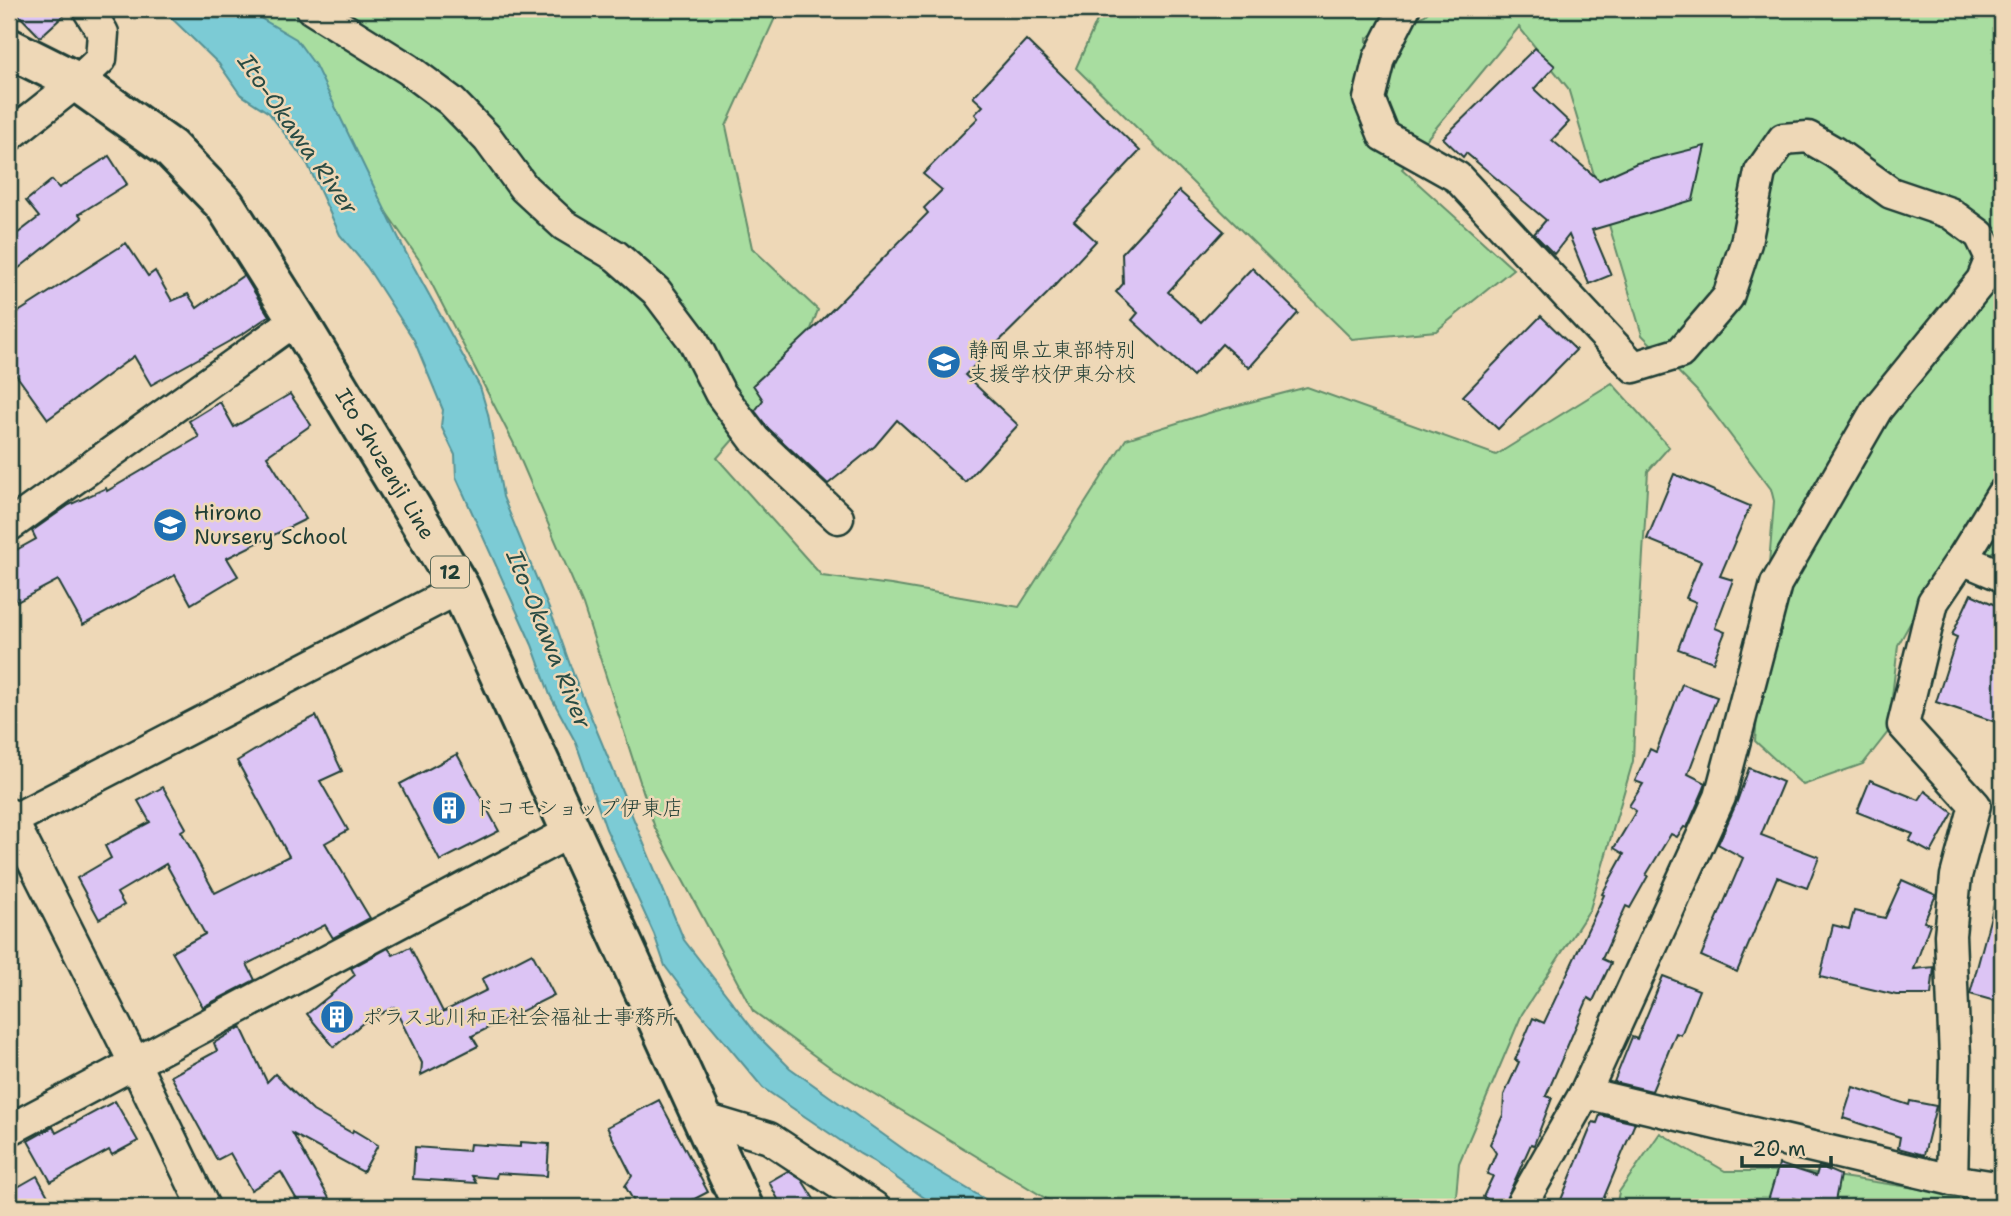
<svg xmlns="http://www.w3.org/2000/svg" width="2011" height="1216" font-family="'Shantell Sans','Klee One',sans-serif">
<rect width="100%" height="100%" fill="#eed8b7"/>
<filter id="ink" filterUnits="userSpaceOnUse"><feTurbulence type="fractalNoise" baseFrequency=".0143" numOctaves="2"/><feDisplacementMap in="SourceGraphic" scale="14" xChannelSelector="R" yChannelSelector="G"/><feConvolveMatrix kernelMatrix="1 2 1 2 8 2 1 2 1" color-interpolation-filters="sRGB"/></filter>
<g filter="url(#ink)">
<g fill="#a8dda0" stroke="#648d6a" stroke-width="2">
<polygon points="245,9 779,9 726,126 752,248 818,310 797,367 717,458 822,576 891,585 1019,607 1126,439 1212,412 1307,387 1496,455 1612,383 1669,447 1648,471 1637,653 1633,761 1590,909 1522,1014 1459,1163 1455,1207 1060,1207 830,1067 753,1011 655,828 583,605 513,442 420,261"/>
<polygon points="1102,9 1415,9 1367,38 1367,41 1425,15 1431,9 2002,9 2002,555 1995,551 1935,579 1898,645 1888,732 1863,764 1803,785 1755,741 1774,501 1771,489 1697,391 1642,335 1568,88 1519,27 1402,169 1513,269 1436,331 1352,339 1076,68"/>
<polygon points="1660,1133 1725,1171 1802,1171 2002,1201 2002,1207 1616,1207 1619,1192"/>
</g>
<polygon fill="#7bcbd5" stroke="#569295" stroke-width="2" points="162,9 245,9 296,39 315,65 405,251 480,387 488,414 503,497 557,628 574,676 684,940 759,1037 790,1068 916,1158 998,1207 937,1207 873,1161 860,1154 763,1088 697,1009 665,966 654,934 606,829 576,743 550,695 532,645 456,477 455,455 441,426 443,410 414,340 367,267 340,235 308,165 269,113 240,94 219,64"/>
<g fill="#dcc4f4" stroke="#1f3d34" stroke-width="2">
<polygon points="13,9 71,9 40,37"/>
<polygon points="1026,40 1140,151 1074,221 1096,241 1047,294 965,375 1018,425 965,482 897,420 875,446 828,484 768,428 755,411 763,400 753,385 819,323 928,213 924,208 942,190 923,174 978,118 975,114 983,106 973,97"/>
<polygon points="1535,48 1555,66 1534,89 1569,122 1552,140 1599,180 1637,163 1705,146 1693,200 1592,230 1611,275 1589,284 1569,235 1554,254 1534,234 1546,220 1466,153 1463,157 1443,138"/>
<polygon points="109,156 127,184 79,214 82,218 9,276 9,240 39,217 26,201 52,180 59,188"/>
<polygon points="1179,191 1224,231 1168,292 1201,322 1252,268 1298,313 1249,368 1222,344 1193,376 1132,320 1138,313 1116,292 1123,284 1122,253"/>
<polygon points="126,243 148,276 155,271 172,301 188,294 197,308 244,275 269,316 244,333 151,385 134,356 48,419 9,365 9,318"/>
<polygon points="1541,316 1576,350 1498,429 1463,396"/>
<polygon points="290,394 311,425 267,456 306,519 227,558 238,576 191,604 175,575 83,625 58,580 17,602 9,587 9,554 36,539 32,531 69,505 106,488 107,491 199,437 189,421 220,402 234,427"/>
<polygon points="1674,474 1750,506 1720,576 1733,580 1715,628 1725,632 1713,662 1678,649 1696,602 1686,598 1701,561 1647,539"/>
<polygon points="1971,594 2002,608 2002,724 1936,702 1957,637 1952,635"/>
<polygon points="1682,684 1717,697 1688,774 1706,783 1703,791 1687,828 1684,827 1677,837 1671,834 1646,875 1648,876 1630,908 1626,906 1602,959 1611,963 1593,1001 1588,998 1546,1096 1552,1098 1534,1145 1531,1144 1503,1207 1483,1197 1493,1176 1487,1174 1496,1153 1490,1144 1503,1115 1504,1095 1519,1062 1515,1060 1533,1018 1544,1023 1604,895 1602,894 1624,854 1614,848 1636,811 1629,806 1643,784 1635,781 1650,749 1656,752"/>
<polygon points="316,716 342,771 320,781 348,830 325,843 370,918 333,938 325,925 247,964 255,980 203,1007 172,952 205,934 166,864 117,893 124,905 99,919 77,878 111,858 105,846 150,822 138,801 163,787 186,828 181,831 215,893 289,856 237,761 290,729"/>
<polygon points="457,754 499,831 440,861 400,784"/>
<polygon points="1749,768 1783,782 1761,835 1819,857 1807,888 1777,877 1737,972 1701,956 1743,858 1718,844 1736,804"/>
<polygon points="1870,780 1919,800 1925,791 1953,813 1931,853 1909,841 1913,834 1857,812"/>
<polygon points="1902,880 1936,895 1924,922 1930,924 1914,969 1934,967 1931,995 1896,995 1820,977 1833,925 1849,929 1854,911 1885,918"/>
<polygon points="1995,901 2002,902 2002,1003 1970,994"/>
<polygon points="410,947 443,1012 487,990 482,979 532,953 554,995 472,1036 478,1046 421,1075 422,1063 394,1007 364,1022 334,1047 307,1014 355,975 351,968 388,948 393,955"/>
<polygon points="1663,976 1699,990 1681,1035 1676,1033 1652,1091 1614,1082 1632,1037 1637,1039"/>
<polygon points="241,1027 267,1082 275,1074 313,1111 352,1133 353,1130 378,1145 363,1172 293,1134 334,1207 301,1207 281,1172 251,1190 230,1153 217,1160 171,1076 217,1051 214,1043"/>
<polygon points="1853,1087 1909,1105 1910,1101 1936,1106 1924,1155 1898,1148 1900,1137 1843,1118"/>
<polygon points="659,1100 708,1192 679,1207 637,1207 625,1186 632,1176 607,1127"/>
<polygon points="115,1101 138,1141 112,1155 109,1150 51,1182 28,1141 53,1127 56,1133"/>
<polygon points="1600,1115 1635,1123 1600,1207 1558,1207 1593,1122 1597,1123"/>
<polygon points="520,1142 549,1144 547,1176 497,1173 496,1178 472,1176 476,1183 413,1179 415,1147 469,1151 470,1144 520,1147"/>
<polygon points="1779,1164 1816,1176 1819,1166 1840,1175 1834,1207 1826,1207 1794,1198 1792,1207 1768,1201"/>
<polygon points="788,1171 802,1180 819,1207 782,1207 769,1182"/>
<polygon points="37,1176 54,1207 9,1207 9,1192"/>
</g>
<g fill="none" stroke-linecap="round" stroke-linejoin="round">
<g stroke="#1f3d34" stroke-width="35">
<g id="minor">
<polyline points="312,9 408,69 451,101 488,139 524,188 564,225 616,256 656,291 693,340 720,393 755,440 838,518"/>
<polyline points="1404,9 1379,58 1369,99 1384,136 1457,177 1634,367 1680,353 1728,297 1746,243 1760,172 1783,139 1808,137 1834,152 1891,193 1950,213 1980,235 1991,258 1982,280 1877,409 1776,584 1720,797 1585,1093 1520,1207"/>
<polyline points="9,136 77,82 101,59 103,33 88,9"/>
<polyline points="9,526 297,319"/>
<polyline points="1962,559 2002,576"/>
<polyline points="9,814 134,1062 204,1207"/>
<polyline points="9,822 460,588"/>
<polyline points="1585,1093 1952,1180 2002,1188"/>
<polyline points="702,1118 769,1138 874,1207"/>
<polyline points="9,1130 570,832"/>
<polyline points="1952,1180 1955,1058 1950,935 1956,876 1975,805 1903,725 1933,602 1962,559 2002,494"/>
</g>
</g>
<g stroke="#1f3d34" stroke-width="44">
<polyline id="major" points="9,48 77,82 170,148 225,205 297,319 460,588 743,1207"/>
</g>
<use href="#minor" stroke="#eed8b7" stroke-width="30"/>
<use href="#major" stroke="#eed8b7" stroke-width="38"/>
</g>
</g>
<defs>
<g id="school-disc" transform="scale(1.75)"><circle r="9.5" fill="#1f6fb2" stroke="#eed8b7"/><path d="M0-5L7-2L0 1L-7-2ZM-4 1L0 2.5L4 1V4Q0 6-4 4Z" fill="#fff"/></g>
<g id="building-disc" transform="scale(1.75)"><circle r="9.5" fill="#1f6fb2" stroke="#eed8b7"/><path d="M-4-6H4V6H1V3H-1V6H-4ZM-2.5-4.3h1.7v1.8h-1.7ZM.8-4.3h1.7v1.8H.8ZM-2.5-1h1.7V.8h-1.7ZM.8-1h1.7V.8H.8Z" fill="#fff"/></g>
</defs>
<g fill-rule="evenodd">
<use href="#school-disc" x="944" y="362"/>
<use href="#school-disc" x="170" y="525"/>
<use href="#building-disc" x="449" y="808"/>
<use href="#building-disc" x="337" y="1017"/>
</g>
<g text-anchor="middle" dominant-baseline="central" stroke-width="5" stroke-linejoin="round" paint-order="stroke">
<rect fill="#eed8b7" stroke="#5d6c5b" stroke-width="2" x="431" y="556.5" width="38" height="31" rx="5"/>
<g font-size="19" font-weight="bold" fill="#1f3d34">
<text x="450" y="572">12</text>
</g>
<g font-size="21" fill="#1f3d34" stroke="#eed8b7" text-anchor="start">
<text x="968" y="350">静岡県立東部特別<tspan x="968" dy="24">支援学校伊東分校</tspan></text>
<text x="194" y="513">Hirono<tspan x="194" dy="24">Nursery School</tspan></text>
<text x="474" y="808">ドコモショップ伊東店</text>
<text x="362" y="1017">ポラス北川和正社会福祉士事務所</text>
</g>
<g font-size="21" fill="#1f3d34" stroke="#eed8b7">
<text transform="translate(385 464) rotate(59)">Ito Shuzenji Line</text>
</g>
<g font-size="23" font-style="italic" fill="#284b44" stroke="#eed8b7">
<text transform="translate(298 134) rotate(55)">Ito-Okawa River</text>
<text transform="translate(549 639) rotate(68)">Ito-Okawa River</text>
</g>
</g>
<rect width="2011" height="1216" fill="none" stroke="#eed8b7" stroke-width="35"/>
<rect x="18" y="18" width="1976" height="1181" fill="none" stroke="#1f3d34" stroke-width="2.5" filter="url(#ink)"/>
<path d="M1742 1156v10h89v-10" fill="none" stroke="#1f3d34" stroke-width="3.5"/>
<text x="1752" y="1156" font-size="21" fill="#1f3d34" stroke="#eed8b7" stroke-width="5" paint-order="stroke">20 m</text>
</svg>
